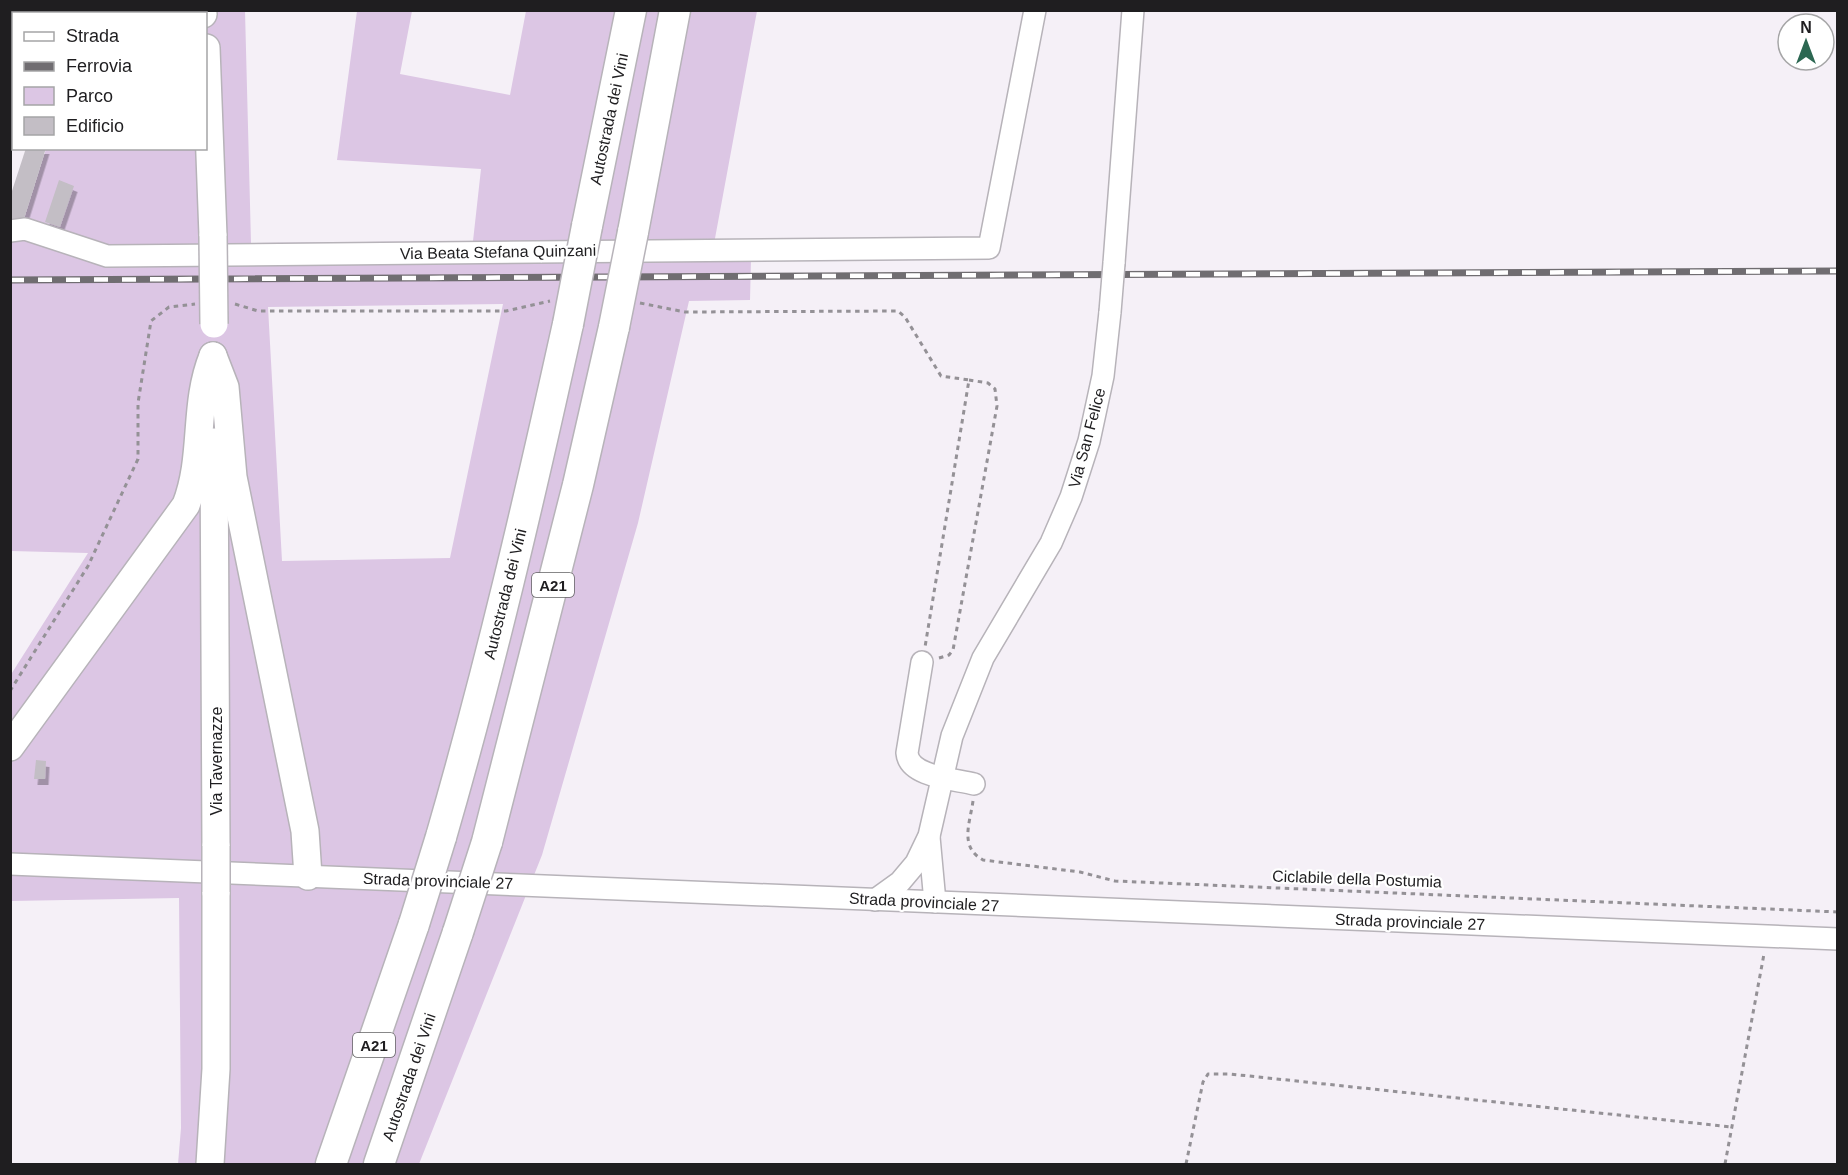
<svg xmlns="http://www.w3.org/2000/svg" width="1848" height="1175" font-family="Arial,sans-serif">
<defs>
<filter id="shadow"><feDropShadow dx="3.5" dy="6" stdDeviation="0" flood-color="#0004"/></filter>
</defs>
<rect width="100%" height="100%" fill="#f5f0f7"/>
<path fill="#dcc6e4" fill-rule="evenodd" d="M11,11H245L251,243L473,241L481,169L337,160L357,11H412L400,74L510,95L526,11H757L711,260L751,259L750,300L689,301L638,523L542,855L419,1164H178L181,1128L179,898L11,901L10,676L88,553L11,551V231L22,225L46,149L206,148V14H14L13,80L10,79ZM503,304L450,558L282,561L268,307Z"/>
<g fill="#c3bec5" filter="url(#shadow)">
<polygon points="26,148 46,148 22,225 10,222 10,197"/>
<polygon points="59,180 74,186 60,227 45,222"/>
<polygon points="36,760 46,761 45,779 34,779"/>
</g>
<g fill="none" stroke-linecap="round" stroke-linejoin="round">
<g stroke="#b7b3b9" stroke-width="24">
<g id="minor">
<polyline points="10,231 25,229 107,256 989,248 1035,10"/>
<polyline points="1114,263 1133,10"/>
<path d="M922,662L907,753C909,777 955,779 974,784"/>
<polyline points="929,837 935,902"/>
<polyline points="10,864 1838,939"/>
<polyline points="875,900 900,882 916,863 929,836 952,736 983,658 1051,543 1071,497 1089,441 1103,376 1110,312"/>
</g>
</g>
<g stroke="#b7b3b9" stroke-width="30">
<g id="major">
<polyline points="202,10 203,14"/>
<polyline points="206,48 213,236"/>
<polyline points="213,356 225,387 233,477 305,831 308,876"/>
<polyline points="214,442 216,846"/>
<path d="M10,747L186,505C205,456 193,405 213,356"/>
<polyline points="210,1164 216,1069 216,892"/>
</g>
</g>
<g stroke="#b7b3b9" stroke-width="33">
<g id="highway">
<polyline points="587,226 631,10"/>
<polyline points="633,232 675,10"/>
<path d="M441,837C490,668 530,496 568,324"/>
<polyline points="487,842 578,485 614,327"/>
<polyline points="331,1164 414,924"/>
<polyline points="379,1164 458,932"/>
</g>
</g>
<g stroke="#949196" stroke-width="3" stroke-dasharray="4.5 4.5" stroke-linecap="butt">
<polyline points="640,303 685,312 898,311 905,317 941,376 969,380 925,647"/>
<polyline points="235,304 258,311 506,311 550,301"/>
<polyline points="939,658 949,655 953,650 997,406 995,389 988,383 969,380"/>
<polyline points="10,691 88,566 138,459 138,403 151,321 169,307 195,304"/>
<path d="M973,801C970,823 959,847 983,860L1080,872L1115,881L1838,912"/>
<polyline points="1186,1164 1203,1082 1208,1074 1230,1074 1732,1127"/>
<polyline points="1725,1164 1764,954"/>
</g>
<use href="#minor" stroke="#fff" stroke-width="21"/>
<use href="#major" stroke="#fff" stroke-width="27"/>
<use href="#highway" stroke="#fff" stroke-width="30"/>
<g stroke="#706d71" stroke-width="7">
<polyline id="rail" points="10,280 1838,271"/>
</g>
<use href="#rail" stroke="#fff" stroke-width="4.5" stroke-dasharray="14" stroke-linecap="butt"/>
<g stroke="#b7b3b9" stroke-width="24" stroke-linecap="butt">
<polyline id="minor-bridge" points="1110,312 1114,263"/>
</g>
<g stroke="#b7b3b9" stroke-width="30" stroke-linecap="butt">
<g id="major-bridge">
<polyline points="213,236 214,324"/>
<polyline points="216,846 216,892"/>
</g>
</g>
<g stroke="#b7b3b9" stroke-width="33" stroke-linecap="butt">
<g id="highway-bridge">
<polyline points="568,324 587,226"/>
<polyline points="614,327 633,232"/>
<polyline points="414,924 441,837"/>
<polyline points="458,932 487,842"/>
</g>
</g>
<use href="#minor-bridge" stroke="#fff" stroke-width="21"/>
<use href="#major-bridge" stroke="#fff" stroke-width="27"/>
<use href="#highway-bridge" stroke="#fff" stroke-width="30"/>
</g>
<g text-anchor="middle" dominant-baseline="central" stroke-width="4.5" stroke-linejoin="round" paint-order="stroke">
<g fill="#fff" stroke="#626263" stroke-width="1.5">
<rect x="532" y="573" width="42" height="24" rx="4.5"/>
<rect x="353" y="1033" width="42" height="24" rx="4.5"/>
</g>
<g font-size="15" font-weight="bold" fill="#1f1e20">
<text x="553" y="585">A21</text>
<text x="374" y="1045">A21</text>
</g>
<g font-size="16" fill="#1f1e20" stroke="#fff">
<text transform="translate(609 119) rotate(-78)">Autostrada dei Vini</text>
<text transform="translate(498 252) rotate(-1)">Via Beata Stefana Quinzani</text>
<text transform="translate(1087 438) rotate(-75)">Via San Felice</text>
<text transform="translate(505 594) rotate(-76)">Autostrada dei Vini</text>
<text transform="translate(216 761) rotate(-90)">Via Tavernazze</text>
<text transform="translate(1357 879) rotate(2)">Ciclabile della Postumia</text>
<text transform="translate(438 881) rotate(2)">Strada provinciale 27</text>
<text transform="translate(924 902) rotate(3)">Strada provinciale 27</text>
<text transform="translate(1410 922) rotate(2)">Strada provinciale 27</text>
<text transform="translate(409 1077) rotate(-71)">Autostrada dei Vini</text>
</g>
</g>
<rect width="1848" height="1175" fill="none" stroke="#1f1e20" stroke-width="24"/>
<rect x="12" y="12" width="195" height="138" fill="#ffffff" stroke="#a5a5a6" stroke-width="1.5"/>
<rect x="24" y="32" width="30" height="9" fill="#ffffff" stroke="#a5a5a6" stroke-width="1.5"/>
<text x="66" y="42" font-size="18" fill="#1f1e20">Strada</text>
<rect x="24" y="62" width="30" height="9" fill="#706d71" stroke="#a5a5a6" stroke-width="1.5"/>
<text x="66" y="72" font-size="18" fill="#1f1e20">Ferrovia</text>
<rect x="24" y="87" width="30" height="18" fill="#dcc6e4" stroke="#a5a5a6" stroke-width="1.5"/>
<text x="66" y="102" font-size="18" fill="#1f1e20">Parco</text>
<rect x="24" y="117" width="30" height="18" fill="#c3bec5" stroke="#a5a5a6" stroke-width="1.5"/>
<text x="66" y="132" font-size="18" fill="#1f1e20">Edificio</text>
<g transform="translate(1806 42)"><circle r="28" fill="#ffffff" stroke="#a5a5a6" stroke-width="1.5"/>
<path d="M0-4.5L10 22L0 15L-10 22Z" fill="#2c6752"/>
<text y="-9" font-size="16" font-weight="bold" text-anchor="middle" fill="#1f1e20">N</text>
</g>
</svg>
